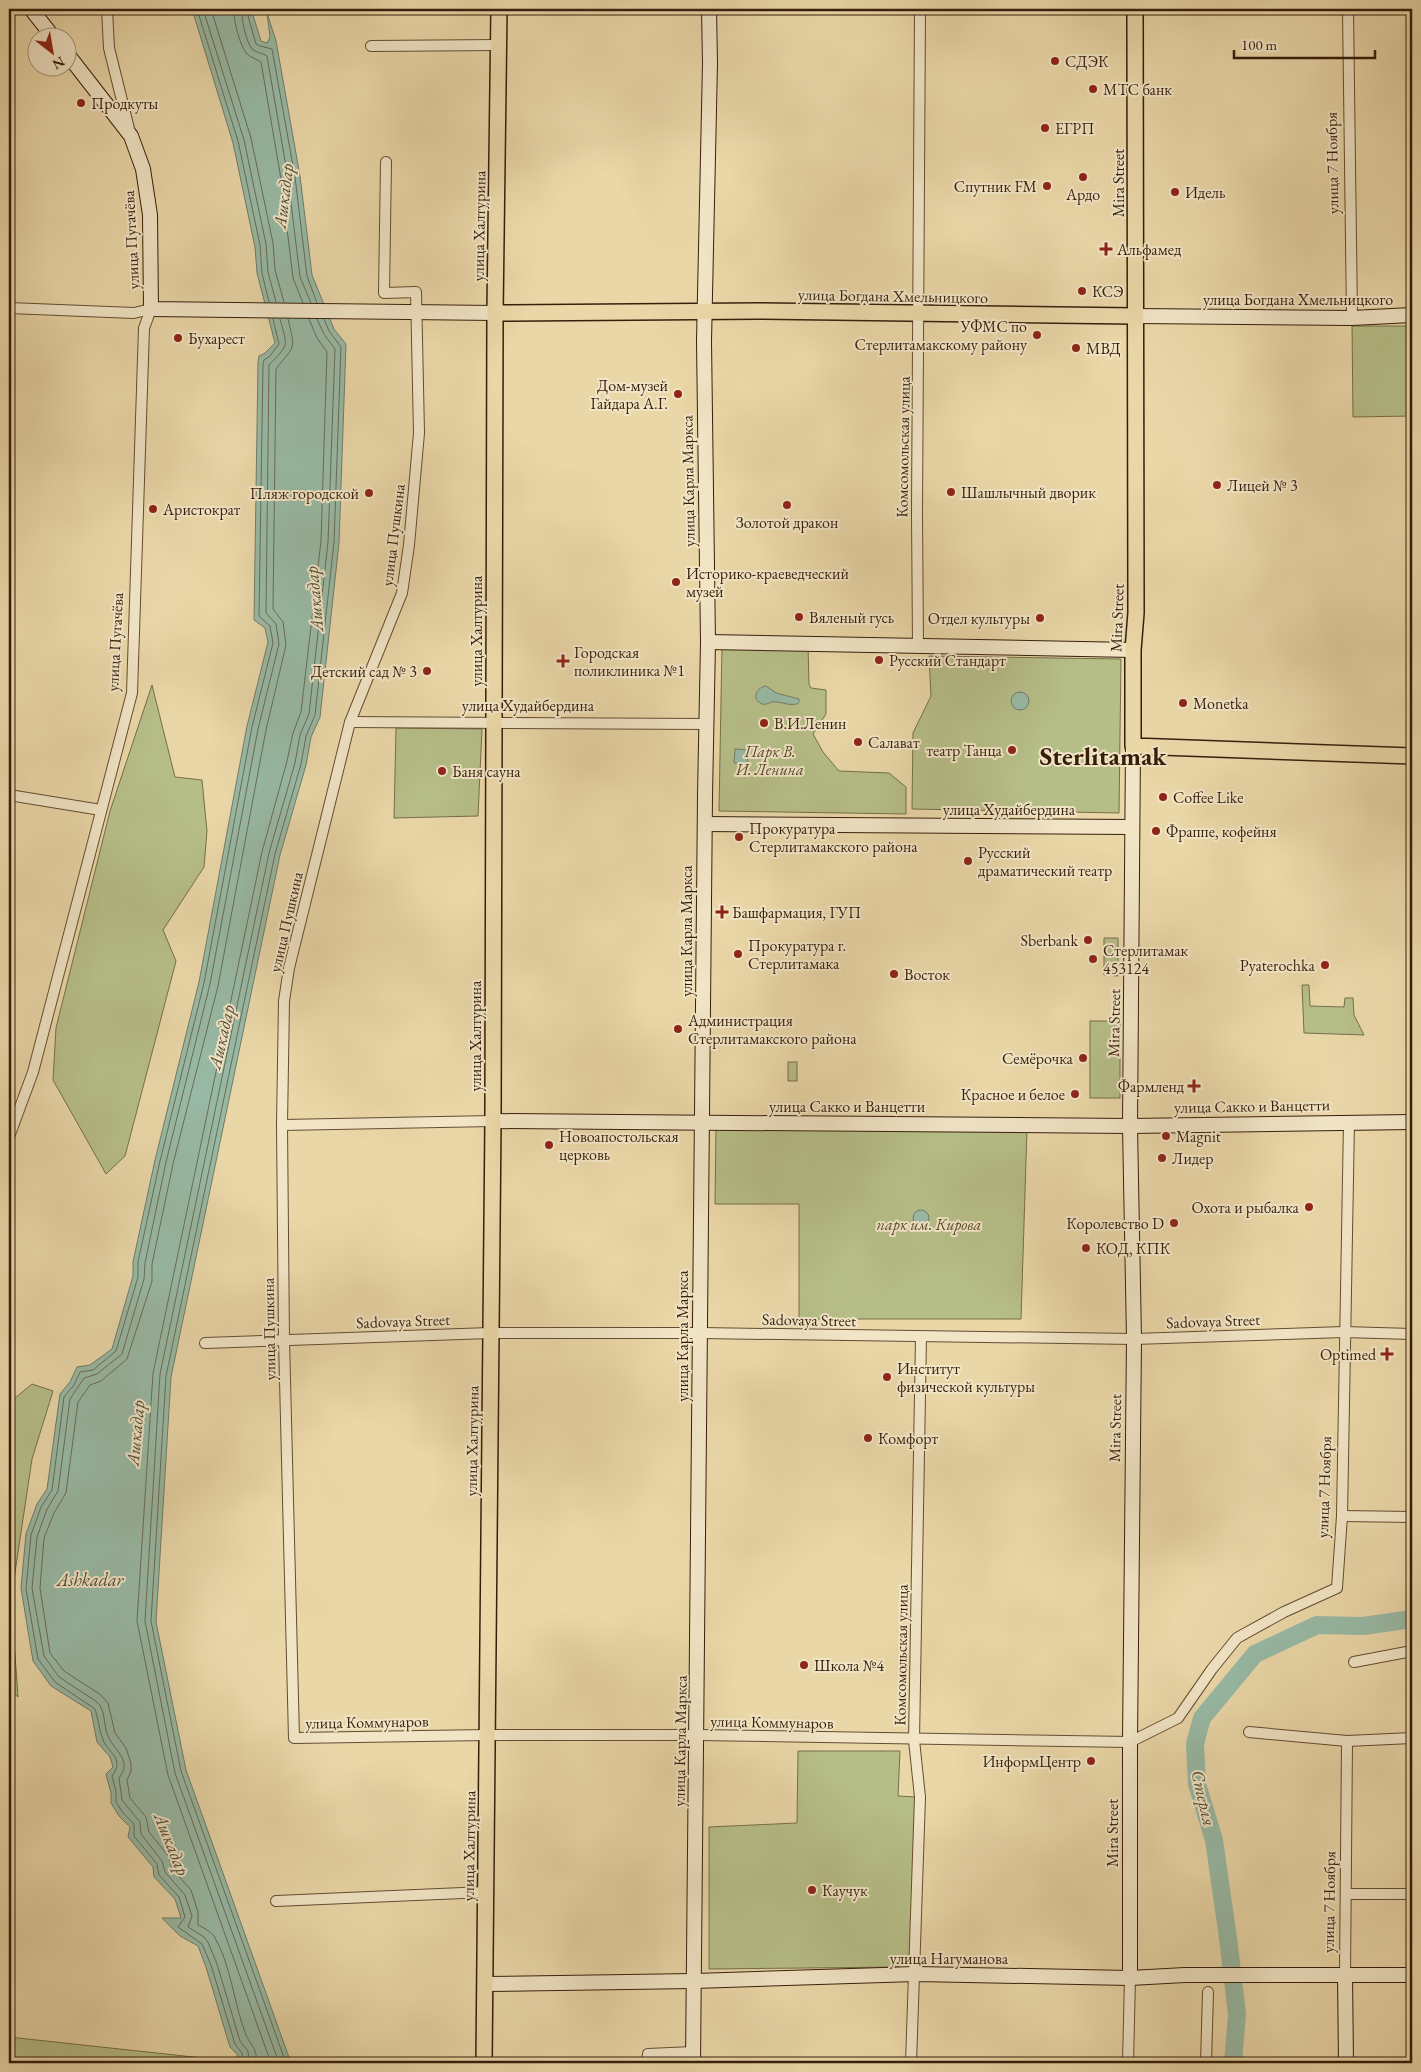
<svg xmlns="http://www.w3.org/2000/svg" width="1421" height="2072" font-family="'EB Garamond',serif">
<rect width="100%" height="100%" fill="#ead7a8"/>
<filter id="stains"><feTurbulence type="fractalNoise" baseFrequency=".004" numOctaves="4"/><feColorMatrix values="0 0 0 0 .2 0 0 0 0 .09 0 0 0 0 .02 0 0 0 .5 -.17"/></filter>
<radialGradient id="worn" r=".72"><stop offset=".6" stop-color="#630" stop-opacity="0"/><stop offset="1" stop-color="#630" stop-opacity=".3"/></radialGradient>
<g fill="#b6be88" stroke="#766e4a">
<polygon points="1352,326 1412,326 1412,416 1353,417"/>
<polygon points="722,645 808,645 809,684 811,688 826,690 826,714 813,734 823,752 839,771 889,773 906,787 906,814 719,811"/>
<polygon points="929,656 1121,659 1119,813 912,809 913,733 931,696"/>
<polygon points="152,685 175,777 202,780 207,831 204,867 163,930 176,961 125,1156 106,1174 53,1080 56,1028 110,811"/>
<polygon points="396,728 482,729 478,816 394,818"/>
<polygon points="1104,938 1118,938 1118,976 1104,975"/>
<polygon points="1302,985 1309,985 1310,1006 1344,1007 1345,998 1353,998 1354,1015 1364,1035 1304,1033"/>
<rect x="1090" y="1021" width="30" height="77"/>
<rect x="788" y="1062" width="9" height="19"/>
<polygon points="716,1128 1027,1129 1021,1319 799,1319 799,1204 715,1204"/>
<polygon points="32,1384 53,1391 32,1459 11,1599 18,1697 9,1689 9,1403"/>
<polygon points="798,1751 900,1751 898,1796 916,1797 914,1954 898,1967 709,1969 709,1827 797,1823"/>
<polygon points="9,2037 221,2060 222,2063 9,2063"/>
</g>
<g fill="#98baa6" stroke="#717c68">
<polygon points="192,9 253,9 253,15 261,41 267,43 270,37 267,13 276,41 300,176 312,275 334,329 346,344 339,543 320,717 311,737 306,765 280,855 171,1377 156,1622 186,1770 291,2063 238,2063 237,2054 230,2047 206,1967 198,1946 180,1936 162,1918 181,1918 175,1899 154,1877 153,1867 128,1837 130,1827 119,1816 111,1803 111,1793 106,1774 113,1767 110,1757 97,1742 91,1711 51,1686 33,1661 21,1588 26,1534 37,1504 47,1489 60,1394 70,1382 77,1367 90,1365 112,1349 133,1276 133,1262 155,1160 199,982 247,726 268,642 265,628 254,620 258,363 259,356 265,353 275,343 257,273 255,247 233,143"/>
<path d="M766,686L776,693L799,699V702C798,703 798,704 796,704C789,706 779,701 772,702C768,703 765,706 760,703C751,697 758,687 766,686Z"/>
<circle cx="1020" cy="701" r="9"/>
<polygon points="735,749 748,750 747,764 734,763"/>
<circle cx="921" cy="1218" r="8"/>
</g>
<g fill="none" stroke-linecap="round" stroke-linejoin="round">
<g stroke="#686c58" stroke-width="1">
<polyline points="197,9 238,141 260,245 262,273 269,302"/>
<polyline points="203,9 244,140 266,244 268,272 276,302"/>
<polyline points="211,9 251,138 273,243 275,270 284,302"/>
<path d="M234,9C233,20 240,46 247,54C251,58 257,59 261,62L281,179L293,278L303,303"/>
<path d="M242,9C241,18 246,42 252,49C256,53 263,53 267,56L288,178L300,277L311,303"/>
<polyline points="248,9 248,16 256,44 260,46 272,49 295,177 307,276 317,303"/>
<path d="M243,2063L242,2053L235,2044L211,1965L202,1944L178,1927L185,1917L179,1897L159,1875L157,1864L134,1836V1824L123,1813L116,1802V1792L112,1776C126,1757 107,1754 102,1737C99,1728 98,1718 95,1709L55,1682L38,1659L26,1589L31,1535L41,1507L52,1490L64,1397L74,1385L80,1372L93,1370L116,1351L138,1277V1262L160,1161L204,983L252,727L273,643L270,626L259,616L263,364L264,360L269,357L279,344L273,319"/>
<path d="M249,2063L248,2051L240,2041L217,1964L208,1942L204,1937L188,1927L192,1916L185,1895L165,1872L162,1861L141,1834L140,1822L122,1800L119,1778C122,1773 125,1770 124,1763C121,1752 112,1746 108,1736C103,1725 106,1710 97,1702L59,1677L44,1656L32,1588L37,1537L47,1509L58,1491L70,1399L84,1378L97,1374L122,1354L144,1279L145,1263L166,1162L210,984L258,729L279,644L276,624L266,613L269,365C289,344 288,348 280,319"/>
<path d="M257,2063C256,2046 252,2048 246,2035C234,2005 231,1964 214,1936C210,1931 204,1928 198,1925V1912L191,1890L172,1869L169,1857L149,1832L146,1817L130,1798L127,1780L131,1771V1763L126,1748L115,1733L108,1703L101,1695L64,1671L50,1653L40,1588L44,1538L54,1513L66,1493L78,1402L90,1385L101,1381L127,1359L152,1281V1264L173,1164L218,986L266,730L286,645L283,622L273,609L276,369C295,344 296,352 288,319"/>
<polyline points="271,2063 168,1775 137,1621 153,1373 262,852 287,761 293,733 301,712 321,541 327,352 317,338 309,319"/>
<polyline points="279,2063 175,1773 145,1621 160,1374 269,853 295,763 300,735 309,714 328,542 335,349 324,334 317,319"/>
<polyline points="286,2063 181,1771 151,1621 166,1376 275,854 301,764 306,736 315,715 334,542 341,347 329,331 324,319"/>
</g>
<polyline stroke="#98baa6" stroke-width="18" points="1233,2063 1237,2014 1228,1938 1214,1840 1197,1784 1195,1744 1202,1718 1255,1654 1317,1625 1363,1626 1412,1619"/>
<g stroke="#644c32" stroke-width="12">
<g id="street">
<polyline points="107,9 109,48 130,133"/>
<polyline points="1348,9 1352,318"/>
<polyline points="371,46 499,45"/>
<polyline points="386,162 384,293 416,292 419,433 409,545 402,593 350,722 289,968 284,1001 282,1125 284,1340 294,1738 487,1735 697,1735 1130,1742 1178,1718 1212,1669 1237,1638 1284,1612 1337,1588 1342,1516 1349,1122"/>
<polyline points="9,308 134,313 151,309"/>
<polyline points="918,645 917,514 920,9"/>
<polyline points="350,722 707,724"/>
<polyline points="9,795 101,810"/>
<polyline points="282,1125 493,1121"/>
<polyline points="9,1137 33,1072 132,693 144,328 151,309"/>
<polyline points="205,1343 490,1333 700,1333 1134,1339 1344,1332 1412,1334"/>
<polyline points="1342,1516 1412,1517"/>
<polyline points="1354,1662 1412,1651"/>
<polyline points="1249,1732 1347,1741 1412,1738"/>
<polyline points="1347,1894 1412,1894"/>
<polyline points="276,1901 486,1892"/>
<polyline points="1345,1975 1347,1741"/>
<polyline points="647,2063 648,2054 693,2052"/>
<polyline points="911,2063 920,1797 914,1740 921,1337"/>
<polyline points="1128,2063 1130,1978"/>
<polyline points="1206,2063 1208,1992"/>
</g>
</g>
<g stroke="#371e0b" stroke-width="16">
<g id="secondary">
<polyline points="31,9 54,38"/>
<polyline points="68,55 131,136 143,169 150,215 151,309 495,313"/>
<polyline points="1136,316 1352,318 1412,315"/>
<polyline points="708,642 1133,650"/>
<polyline points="705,824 1132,827"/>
<polyline points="493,1121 1130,1126 1412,1122"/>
<polyline points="1345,1975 1346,2063"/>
<polyline points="1130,1978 1130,1742 1134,1339 1130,1126 1133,746"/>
<polyline points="485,1984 694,1981 916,1974 1130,1978 1185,1975 1412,1975"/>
<polyline points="693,2063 705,796 708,642 704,341 710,63 709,9"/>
</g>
</g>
<g stroke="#371e0b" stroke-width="18">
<g id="primary">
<polyline points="1135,9 1136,613 1133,650 1133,746 1412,756"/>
<polyline points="495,313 759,311 1136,316"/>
<polyline points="484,2063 493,1121 495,313 499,9"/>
</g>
</g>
<use href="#street" stroke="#f1e5c6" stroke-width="10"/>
<use href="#secondary" stroke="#f1e5c6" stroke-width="14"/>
<use href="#primary" stroke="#ead7a8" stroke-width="15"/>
</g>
<g fill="#8f2418" stroke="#f1e5c6" stroke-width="2">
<circle cx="1055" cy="61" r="5"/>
<circle cx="1093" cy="89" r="5"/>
<circle cx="81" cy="103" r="5"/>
<circle cx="1045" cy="128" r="5"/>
<circle cx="1083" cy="177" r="5"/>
<circle cx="1047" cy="186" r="5"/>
<circle cx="1175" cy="192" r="5"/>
<path d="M1103.5 241.5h5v5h5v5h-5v5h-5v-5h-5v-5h5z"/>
<circle cx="1082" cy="291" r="5"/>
<circle cx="1037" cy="335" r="5"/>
<circle cx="178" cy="338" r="5"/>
<circle cx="1076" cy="348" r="5"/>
<circle cx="678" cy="394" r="5"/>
<circle cx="1217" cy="485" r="5"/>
<circle cx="951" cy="492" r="5"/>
<circle cx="369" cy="493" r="5"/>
<circle cx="787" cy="505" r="5"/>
<circle cx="153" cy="509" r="5"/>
<circle cx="676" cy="582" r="5"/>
<circle cx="799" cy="617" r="5"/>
<circle cx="1040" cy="618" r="5"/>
<circle cx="879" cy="660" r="5"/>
<path d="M560.5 653.5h5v5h5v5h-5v5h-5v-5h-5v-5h5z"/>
<circle cx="427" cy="671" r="5"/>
<circle cx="1183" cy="703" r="5"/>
<circle cx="764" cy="723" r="5"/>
<circle cx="858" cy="742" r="5"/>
<circle cx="1012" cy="750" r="5"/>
<circle cx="442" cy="771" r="5"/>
<circle cx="1163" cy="797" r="5"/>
<circle cx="1156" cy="831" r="5"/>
<circle cx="739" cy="837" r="5"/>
<circle cx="968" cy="861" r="5"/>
<path d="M719.5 904.5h5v5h5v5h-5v5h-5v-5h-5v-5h5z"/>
<circle cx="1088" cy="940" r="5"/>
<circle cx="738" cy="954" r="5"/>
<circle cx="1093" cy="959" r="5"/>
<circle cx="1325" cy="965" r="5"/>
<circle cx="894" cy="974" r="5"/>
<circle cx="678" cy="1029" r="5"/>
<circle cx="1083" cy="1058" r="5"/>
<path d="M1191.5 1078.5h5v5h5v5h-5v5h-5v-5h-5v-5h5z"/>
<circle cx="1075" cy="1094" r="5"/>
<circle cx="1166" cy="1136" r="5"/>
<circle cx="549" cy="1145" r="5"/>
<circle cx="1162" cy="1158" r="5"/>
<circle cx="1309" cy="1207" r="5"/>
<circle cx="1174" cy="1223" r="5"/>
<circle cx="1086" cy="1248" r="5"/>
<path d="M1384.5 1346.5h5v5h5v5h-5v5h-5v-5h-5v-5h5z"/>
<circle cx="887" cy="1377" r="5"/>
<circle cx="868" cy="1438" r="5"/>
<circle cx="804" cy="1665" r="5"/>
<circle cx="1091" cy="1761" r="5"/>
<circle cx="812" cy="1890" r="5"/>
</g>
<g text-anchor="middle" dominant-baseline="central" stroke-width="4" stroke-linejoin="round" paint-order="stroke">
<g font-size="16" fill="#371e0b" stroke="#f1e5c6" text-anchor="start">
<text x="1065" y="61">СДЭК</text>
<text x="1103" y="89">МТС банк</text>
<text x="91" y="103">Продкуты</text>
<text x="1055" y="128">ЕГРП</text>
<text x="1037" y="186" text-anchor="end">Спутник FM</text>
<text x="1185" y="192">Идель</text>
<text x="1083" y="194" text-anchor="middle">Ардо</text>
<text x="1117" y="249">Альфамед</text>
<text x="1092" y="291">КСЭ</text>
<text x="1027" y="326" text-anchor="end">УФМС по<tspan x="1027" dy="18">Стерлитамакскому району</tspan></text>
<text x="188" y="338">Бухарест</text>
<text x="1086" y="348">МВД</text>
<text x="668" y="385" text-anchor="end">Дом-музей<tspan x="668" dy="18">Гайдара А.Г.</tspan></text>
<text x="1227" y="485">Лицей № 3</text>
<text x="961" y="492">Шашлычный дворик</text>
<text x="359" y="493" text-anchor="end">Пляж городской</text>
<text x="163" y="509">Аристократ</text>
<text x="787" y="522" text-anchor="middle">Золотой дракон</text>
<text x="686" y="573">Историко-краеведческий<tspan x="686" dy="18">музей</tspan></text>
<text x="809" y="617">Вяленый гусь</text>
<text x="1030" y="618" text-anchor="end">Отдел культуры</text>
<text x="574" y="652">Городская<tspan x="574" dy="18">поликлиника №1</tspan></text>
<text x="889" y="660">Русский Стандарт</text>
<text x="417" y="671" text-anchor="end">Детский сад № 3</text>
<text x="1193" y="703">Monetka</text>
<text x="774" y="723">В.И.Ленин</text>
<text x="868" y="742">Салават</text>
<text x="1002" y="750" text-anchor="end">театр Танца</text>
<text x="452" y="771">Баня сауна</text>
<text x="1173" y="797">Coffee Like</text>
<text x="749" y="828">Прокуратура<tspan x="749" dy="18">Стерлитамакского района</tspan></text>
<text x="1166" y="831">Фраппе, кофейня</text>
<text x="978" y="852">Русский<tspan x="978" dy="18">драматический театр</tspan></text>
<text x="732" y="912">Башфармация, ГУП</text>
<text x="1078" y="940" text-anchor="end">Sberbank</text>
<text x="748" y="945">Прокуратура г.<tspan x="748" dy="18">Стерлитамака</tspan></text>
<text x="1103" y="950">Стерлитамак<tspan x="1103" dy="18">453124</tspan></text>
<text x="1315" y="965" text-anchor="end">Pyaterochka</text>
<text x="904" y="974">Восток</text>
<text x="688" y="1020">Администрация<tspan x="688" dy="18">Стерлитамакского района</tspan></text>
<text x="1073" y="1058" text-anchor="end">Семёрочка</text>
<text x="1184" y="1086" text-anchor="end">Фармленд</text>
<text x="1065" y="1094" text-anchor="end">Красное и белое</text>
<text x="559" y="1136">Новоапостольская<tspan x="559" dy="18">церковь</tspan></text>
<text x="1176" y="1136">Magnit</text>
<text x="1172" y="1158">Лидер</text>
<text x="1299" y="1207" text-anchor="end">Охота и рыбалка</text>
<text x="1164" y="1223" text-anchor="end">Королевство D</text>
<text x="1096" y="1248">КОД, КПК</text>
<text x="1376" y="1354" text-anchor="end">Optimed</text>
<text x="897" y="1368">Институт<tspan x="897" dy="18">физической культуры</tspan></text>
<text x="878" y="1438">Комфорт</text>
<text x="814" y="1665">Школа №4</text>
<text x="1081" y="1761" text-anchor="end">ИнформЦентр</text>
<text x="822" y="1890">Каучук</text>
</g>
<g font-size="16" fill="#371e0b" stroke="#f1e5c6">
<text transform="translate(1332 163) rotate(-91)">улица 7 Ноября</text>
<text transform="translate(1118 183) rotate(-90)">Mira Street</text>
<text transform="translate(479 226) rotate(-89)">улица Халтурина</text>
<text transform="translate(131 240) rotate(-93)">улица Пугачёва</text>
<text transform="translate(893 296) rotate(1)">улица Богдана Хмельницкого</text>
<text x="1298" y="299">улица Богдана Хмельницкого</text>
<text transform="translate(903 447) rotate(-89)">Комсомольская улица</text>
<text transform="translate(688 481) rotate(-91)">улица Карла Маркса</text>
<text transform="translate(393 535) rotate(-83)">улица Пушкина</text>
<text transform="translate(1117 618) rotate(-88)">Mira Street</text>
<text transform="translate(476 631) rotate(-90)">улица Халтурина</text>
<text transform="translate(115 642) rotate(-87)">улица Пугачёва</text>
<text x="528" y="705">улица Худайбердина</text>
<text x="1009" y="809">улица Худайбердина</text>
<text transform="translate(286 922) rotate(-77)">улица Пушкина</text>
<text transform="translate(686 931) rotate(-90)">улица Карла Маркса</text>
<text transform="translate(1114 1023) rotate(-89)">Mira Street</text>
<text transform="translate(475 1036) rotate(-90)">улица Халтурина</text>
<text x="847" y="1106">улица Сакко и Ванцетти</text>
<text transform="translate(1252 1106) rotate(-1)">улица Сакко и Ванцетти</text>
<text transform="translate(809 1320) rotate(1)">Sadovaya Street</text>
<text transform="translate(403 1321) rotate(-2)">Sadovaya Street</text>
<text transform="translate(1213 1321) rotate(-2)">Sadovaya Street</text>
<text transform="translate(269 1329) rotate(-91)">улица Пушкина</text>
<text transform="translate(682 1336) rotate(-90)">улица Карла Маркса</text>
<text transform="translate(1115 1428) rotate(-89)">Mira Street</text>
<text transform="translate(472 1441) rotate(-89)">улица Халтурина</text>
<text transform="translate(1324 1487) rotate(-88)">улица 7 Ноября</text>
<text transform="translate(901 1655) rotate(-89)">Комсомольская улица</text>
<text transform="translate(367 1722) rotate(-1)">улица Коммунаров</text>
<text transform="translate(772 1722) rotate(1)">улица Коммунаров</text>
<text transform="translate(680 1741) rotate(-89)">улица Карла Маркса</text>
<text transform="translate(1112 1833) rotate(-90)">Mira Street</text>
<text transform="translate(469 1846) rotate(-89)">улица Халтурина</text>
<text transform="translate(1329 1902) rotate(-89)">улица 7 Ноября</text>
<text x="949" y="1958">улица Нагуманова</text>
</g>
<g font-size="16" font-style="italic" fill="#57462a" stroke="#f1e5c6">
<text x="770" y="751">Парк В.<tspan x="770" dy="18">И. Ленина</tspan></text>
<text x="929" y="1224">парк им. Кирова</text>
</g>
<g font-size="18" font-style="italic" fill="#544d3a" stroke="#f1e5c6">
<text transform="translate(283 196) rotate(-83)">Ашкадар</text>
<text transform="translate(314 599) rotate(-95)">Ашкадар</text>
<text transform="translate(221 1037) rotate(-77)">Ашкадар</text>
<text transform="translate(135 1433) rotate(-85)">Ашкадар</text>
<text x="90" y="1579">Ashkadar</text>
<text transform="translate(1204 1798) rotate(77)">Стерля</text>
<text transform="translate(172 1844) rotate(68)">Ашкадар</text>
</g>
<g font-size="26" font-weight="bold" fill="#371e0b" stroke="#f1e5c6">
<text x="1103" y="756">Sterlitamak</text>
</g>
</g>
<rect width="1421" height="2072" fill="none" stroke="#ead7a8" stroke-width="30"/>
<rect x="10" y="10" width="1401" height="2052" fill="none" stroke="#371e0b" stroke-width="2.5"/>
<rect x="15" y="15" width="1391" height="2042" fill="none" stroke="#371e0b"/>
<g transform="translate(52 52) rotate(149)"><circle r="24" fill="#f1e5c6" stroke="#a7957b"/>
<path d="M0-4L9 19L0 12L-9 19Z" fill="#8f2418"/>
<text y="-8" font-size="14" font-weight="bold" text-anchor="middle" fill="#371e0b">N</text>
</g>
<path d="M1234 50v8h141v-8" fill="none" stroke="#371e0b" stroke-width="2.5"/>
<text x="1241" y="50" font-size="15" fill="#371e0b" stroke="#f1e5c6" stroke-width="4" paint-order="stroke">100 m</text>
<rect width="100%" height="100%" filter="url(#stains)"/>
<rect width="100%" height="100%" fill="url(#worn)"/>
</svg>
